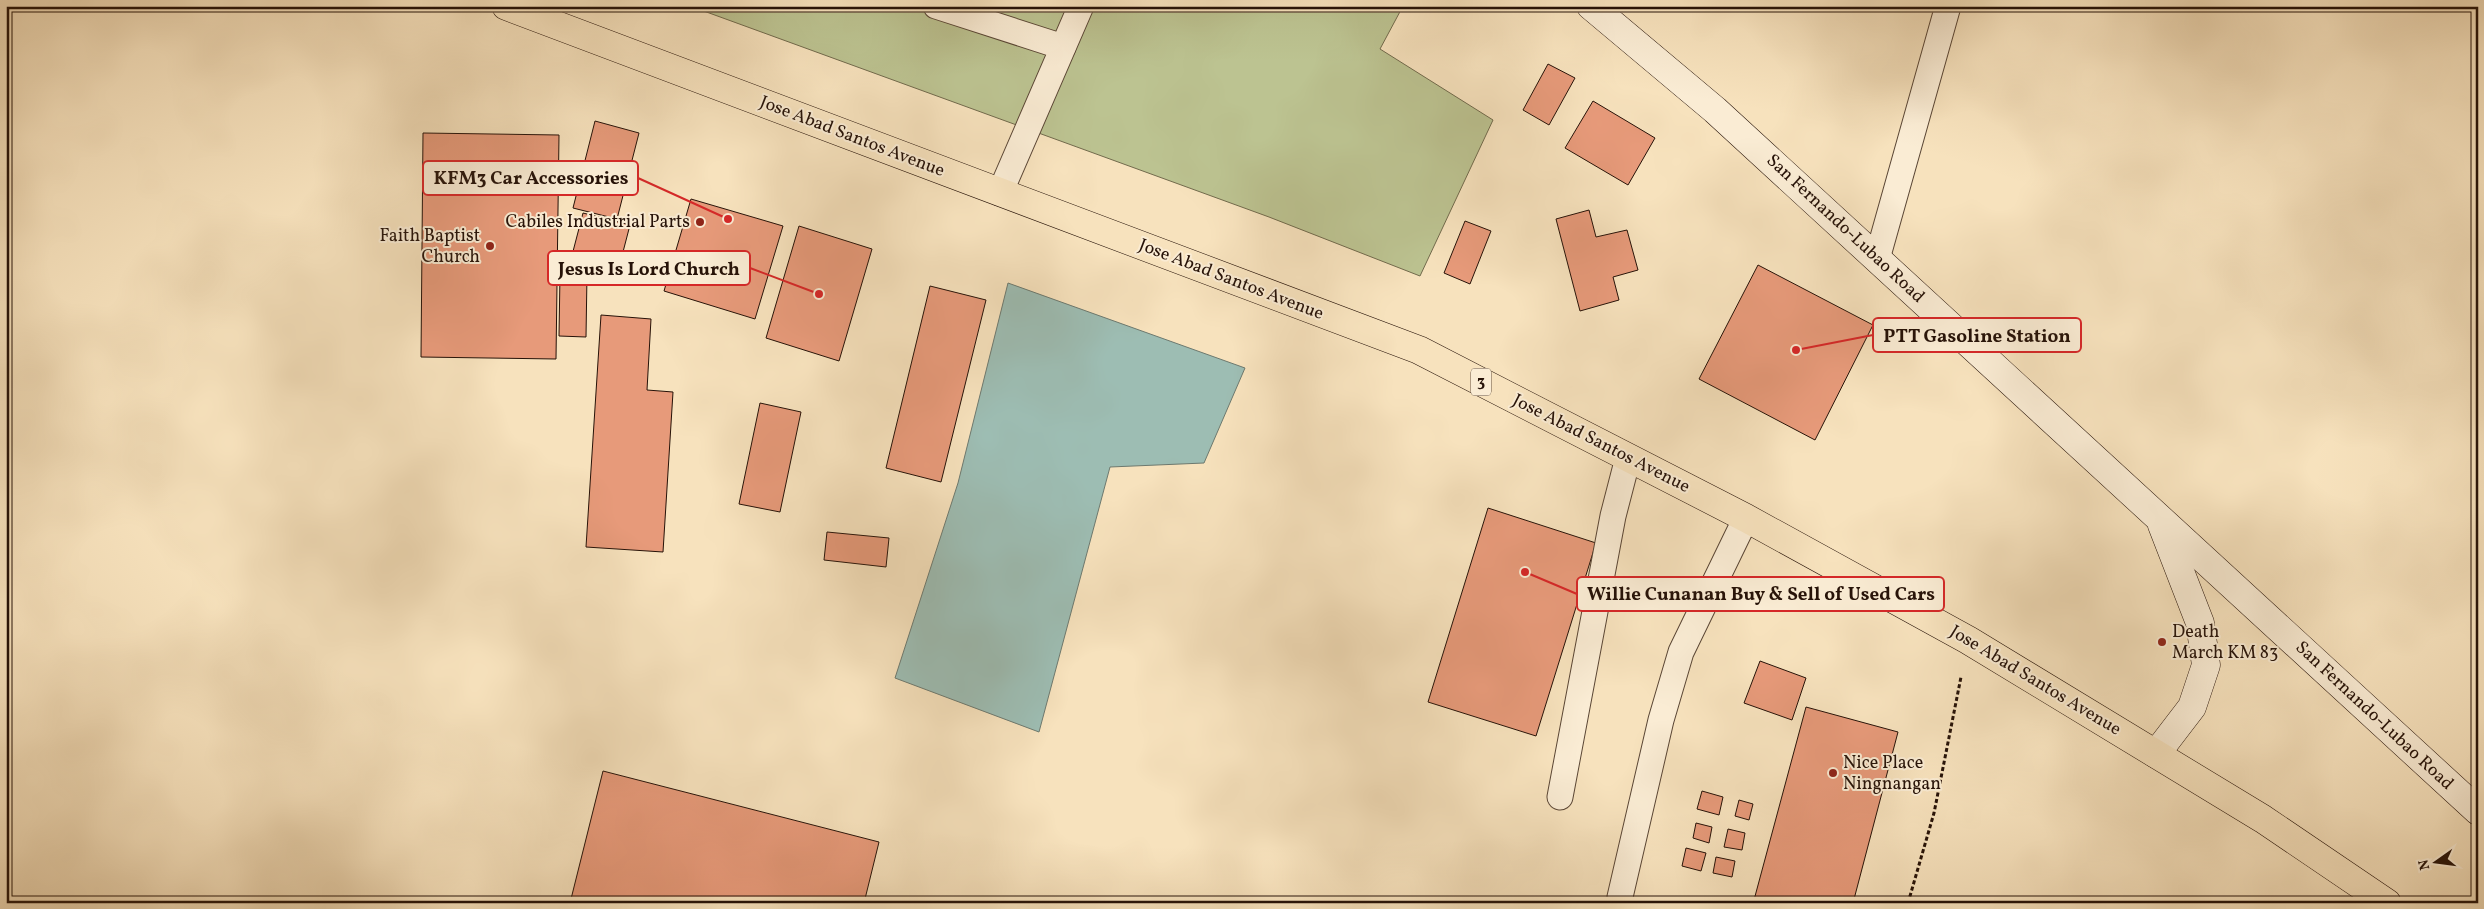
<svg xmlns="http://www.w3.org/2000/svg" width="2484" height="909" font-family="Vollkorn,serif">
<rect width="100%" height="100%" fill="#f7e2bd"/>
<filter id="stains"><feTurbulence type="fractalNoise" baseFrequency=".004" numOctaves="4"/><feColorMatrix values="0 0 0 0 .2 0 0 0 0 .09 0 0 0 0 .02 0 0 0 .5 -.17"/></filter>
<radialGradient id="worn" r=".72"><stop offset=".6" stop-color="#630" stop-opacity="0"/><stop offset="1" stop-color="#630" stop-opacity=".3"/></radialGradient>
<polygon fill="#bcc391" stroke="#716a4c" points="690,6 1403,6 1380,49 1493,120 1420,276 1269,217"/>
<polygon fill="#9dbdb3" stroke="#6d796f" points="1008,283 1245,368 1204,463 1110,467 1039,732 895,678 958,483"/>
<g fill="#e79a7a" stroke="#261208">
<polygon points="1548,64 1575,78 1549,125 1523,110"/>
<polygon points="1593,101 1655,138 1628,185 1565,148"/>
<polygon points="595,121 639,133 617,219 573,208"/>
<polygon points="423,133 559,135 556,359 421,357"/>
<polygon points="691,199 783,226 755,319 664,291"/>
<polygon points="1589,210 1596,237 1627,230 1638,270 1613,277 1619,300 1580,311 1556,219"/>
<polygon points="583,213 630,225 617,275 570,263"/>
<polygon points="1465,221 1491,231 1470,284 1444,273"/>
<polygon points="799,226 872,249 839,361 766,338"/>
<polygon points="1758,265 1873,325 1815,440 1699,379"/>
<polygon points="560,274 587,274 586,337 559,336"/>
<polygon points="930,286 986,300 941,482 886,468"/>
<polygon points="601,315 651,319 647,390 673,392 663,552 586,547"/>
<polygon points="760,403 801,412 780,512 739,504"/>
<polygon points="1488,508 1596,543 1536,736 1428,702"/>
<polygon points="827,532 889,538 886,567 824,560"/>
<polygon points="1760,661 1806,678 1792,720 1744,703"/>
<polygon points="1806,707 1898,732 1853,903 1764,903 1754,900"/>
<polygon points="603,771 879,842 864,903 570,903"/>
<polygon points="1702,791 1723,797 1719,815 1697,809"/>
<polygon points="1739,800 1753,804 1749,820 1735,816"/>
<polygon points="1696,823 1712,827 1709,843 1693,838"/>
<polygon points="1728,829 1745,833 1742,850 1724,847"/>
<polygon points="1686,848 1706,853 1701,871 1682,866"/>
<polygon points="1716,857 1735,861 1732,877 1713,873"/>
</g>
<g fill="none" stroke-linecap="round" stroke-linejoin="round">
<g stroke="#5a4635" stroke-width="27">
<g id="lane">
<polyline points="936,6 1063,47"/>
<polyline points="1000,193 1081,6"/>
<polyline points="1877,259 1948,6"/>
<polyline points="1560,797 1613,516 1628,458"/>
<polyline points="1620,897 1661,720 1681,652 1746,518"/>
</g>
</g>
<g stroke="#261208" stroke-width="29">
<g id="secondary">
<polyline points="1591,6 1715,110 2478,811"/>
<polyline points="2156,754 2192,707 2206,665 2200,623 2162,525"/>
</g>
</g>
<g stroke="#261208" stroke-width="29">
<polyline id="highway" points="506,6 1419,350 1746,518 1968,640 2263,819 2387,903"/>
</g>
<polyline stroke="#261208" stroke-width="3" stroke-dasharray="4 2.5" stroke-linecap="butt" points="1908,903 1934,813 1961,677"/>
<use href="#lane" stroke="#faecd4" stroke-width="25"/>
<use href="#secondary" stroke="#faecd4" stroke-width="28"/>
<use href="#highway" stroke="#f7e2bd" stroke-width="28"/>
</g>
<g fill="#8f2418" stroke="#faecd4" stroke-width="2">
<circle cx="700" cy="222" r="5"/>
<circle cx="490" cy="246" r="5"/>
<circle cx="2162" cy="642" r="5"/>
<circle cx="1833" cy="773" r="5"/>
</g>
<g text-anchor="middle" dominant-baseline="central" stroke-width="4" stroke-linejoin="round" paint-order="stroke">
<rect fill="#faecd4" stroke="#665345" stroke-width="1" x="1471" y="368.5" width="20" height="27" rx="4"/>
<g font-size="16" font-weight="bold" fill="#261208">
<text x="1481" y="382">3</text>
</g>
<g font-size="18" fill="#261208" stroke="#faecd4">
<text transform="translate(852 137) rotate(21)">Jose Abad Santos Avenue</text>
<text transform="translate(1845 229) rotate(43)">San Fernando-Lubao Road</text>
<text transform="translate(1231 280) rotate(21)">Jose Abad Santos Avenue</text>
<text transform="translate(1601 444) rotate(27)">Jose Abad Santos Avenue</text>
<text transform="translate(2035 681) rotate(31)">Jose Abad Santos Avenue</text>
<text transform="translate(2374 716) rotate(43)">San Fernando-Lubao Road</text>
</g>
<g font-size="18" fill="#261208" stroke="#faecd4" text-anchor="end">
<text x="690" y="222">Cabiles Industrial Parts</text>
<text x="480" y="236">Faith Baptist<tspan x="480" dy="21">Church</tspan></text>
<text x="2172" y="632" text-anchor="start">Death<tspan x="2172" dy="21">March KM 83</tspan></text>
<text x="1843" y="763" text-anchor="start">Nice Place<tspan x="1843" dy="21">Ningnangan</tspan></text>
</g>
</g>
<path fill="none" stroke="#d62828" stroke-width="2" d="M728 219L638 178M819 294L750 268M1796 350L1873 335M1525 572L1577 594"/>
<g fill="#d62828" stroke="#faecd4" stroke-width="2">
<circle cx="728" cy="219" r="5"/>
<circle cx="819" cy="294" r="5"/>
<circle cx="1796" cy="350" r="5"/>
<circle cx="1525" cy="572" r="5"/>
</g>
<g fill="#faecd4" stroke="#d62828" stroke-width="2">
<rect x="423" y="161" width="215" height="34" rx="5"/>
<rect x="548" y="251" width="202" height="34" rx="5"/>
<rect x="1873" y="318" width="208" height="34" rx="5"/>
<rect x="1577" y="577" width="367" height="34" rx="5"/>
</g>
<g font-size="19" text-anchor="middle" font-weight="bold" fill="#261208">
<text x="531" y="184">KFM3 Car Accessories</text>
<text x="649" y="275">Jesus Is Lord Church</text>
<text x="1977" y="342">PTT Gasoline Station</text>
<text x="1761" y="600">Willie Cunanan Buy &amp; Sell of Used Cars</text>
</g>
<rect width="2484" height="909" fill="none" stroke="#f7e2bd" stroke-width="25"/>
<rect x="8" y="8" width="2469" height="894" fill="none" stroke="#261208" stroke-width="2.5"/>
<rect x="12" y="12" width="2459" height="884" fill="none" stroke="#261208"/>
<g transform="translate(2436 862) rotate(256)" stroke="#faecd4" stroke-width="4" paint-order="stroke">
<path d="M0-4L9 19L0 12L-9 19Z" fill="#261208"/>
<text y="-8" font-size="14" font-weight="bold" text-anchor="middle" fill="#261208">N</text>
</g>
<rect width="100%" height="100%" filter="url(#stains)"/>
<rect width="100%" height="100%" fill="url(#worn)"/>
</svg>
